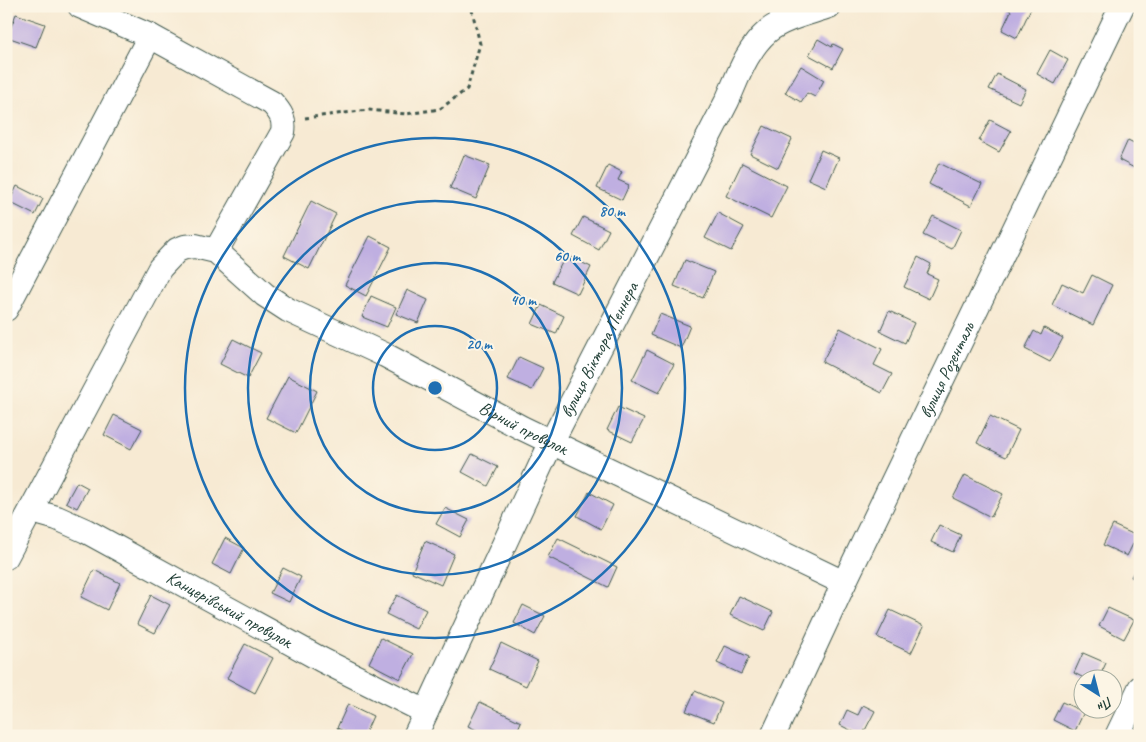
<svg xmlns="http://www.w3.org/2000/svg" width="1146" height="742" font-family="Caveat,sans-serif">
<rect width="100%" height="100%" fill="#fcf5e5"/>
<filter id="ink" filterUnits="userSpaceOnUse"><feTurbulence type="fractalNoise" baseFrequency=".02" numOctaves="2"/><feDisplacementMap in="SourceGraphic" scale="10" xChannelSelector="R" yChannelSelector="G"/><feConvolveMatrix kernelMatrix="1 2 1 2 8 2 1 2 1" color-interpolation-filters="sRGB"/></filter>
<filter id="wash" filterUnits="userSpaceOnUse"><feTurbulence type="fractalNoise" baseFrequency=".0096" numOctaves="4" result="noise"/><feDisplacementMap in="SourceGraphic" scale="20" xChannelSelector="R" yChannelSelector="G"/><feGaussianBlur stdDeviation="1.12" result="paint"/><feColorMatrix in="noise" values="0 0 0 0 0 0 0 0 0 0 0 0 0 0 0 0 0 1.4 0 .05"/><feComposite in="paint" operator="in"/></filter>
<g filter="url(#wash)">
<rect width="100%" height="100%" fill="#f7ead3"/>
<g id="blocks">
<g fill="#bfafe1">
<polygon points="1002,6 1032,6 1017,38 1002,30 1011,11"/>
<polygon points="16,14 45,24 36,47 7,37"/>
<polygon points="818,39 832,47 833,44 843,49 833,68 809,55"/>
<polygon points="1050,50 1068,60 1055,84 1037,74"/>
<polygon points="801,66 824,80 815,97 807,93 801,102 785,93"/>
<polygon points="997,74 1026,89 1019,103 989,89"/>
<polygon points="990,120 1011,131 999,152 979,141"/>
<polygon points="764,126 792,139 778,168 750,154"/>
<polygon points="1128,140 1140,146 1140,171 1119,160"/>
<polygon points="821,150 839,158 826,187 808,179"/>
<polygon points="464,155 490,165 476,199 450,188"/>
<polygon points="742,163 787,186 771,218 726,196"/>
<polygon points="939,163 982,184 971,206 929,184"/>
<polygon points="608,165 622,172 618,180 629,185 622,200 597,188"/>
<polygon points="17,186 43,199 35,215 9,202"/>
<polygon points="311,201 336,214 309,269 284,256"/>
<polygon points="718,213 744,227 731,251 705,238"/>
<polygon points="933,216 961,230 952,249 923,235"/>
<polygon points="583,217 609,230 599,250 573,236"/>
<polygon points="370,236 391,247 366,296 345,285"/>
<polygon points="566,255 591,267 578,294 552,282"/>
<polygon points="918,257 931,264 927,274 938,279 929,299 904,287"/>
<polygon points="685,260 714,272 703,298 674,286"/>
<polygon points="1092,275 1112,285 1093,325 1052,305 1062,283 1083,293"/>
<polygon points="407,290 428,300 418,323 396,314"/>
<polygon points="371,296 396,307 387,327 362,317"/>
<polygon points="541,305 564,316 556,334 532,324"/>
<polygon points="889,311 914,323 905,343 880,331"/>
<polygon points="660,314 690,326 681,348 651,335"/>
<polygon points="840,328 882,349 874,365 892,374 882,393 822,362"/>
<polygon points="1044,328 1063,338 1050,362 1025,349 1034,331 1041,335"/>
<polygon points="233,339 261,353 248,378 220,364"/>
<polygon points="647,350 674,364 659,393 632,380"/>
<polygon points="519,357 543,368 532,390 508,379"/>
<polygon points="288,376 317,391 296,433 266,418"/>
<polygon points="618,407 644,419 632,442 607,430"/>
<polygon points="114,415 142,429 131,449 104,435"/>
<polygon points="990,416 1019,430 1006,457 977,443"/>
<polygon points="472,454 498,467 488,486 462,472"/>
<polygon points="965,475 1003,494 991,517 953,498"/>
<polygon points="77,482 88,488 77,508 66,502"/>
<polygon points="589,492 613,505 601,529 577,516"/>
<polygon points="445,508 469,520 460,537 436,524"/>
<polygon points="939,525 961,535 953,552 931,542"/>
<polygon points="1113,525 1137,536 1127,556 1103,545"/>
<polygon points="225,538 244,548 231,574 212,564"/>
<polygon points="558,538 617,567 608,587 548,557"/>
<polygon points="425,541 454,554 441,585 412,572"/>
<polygon points="1140,560 1140,581 1131,577"/>
<polygon points="283,568 301,577 289,602 270,593"/>
<polygon points="94,570 120,583 107,610 81,597"/>
<polygon points="151,595 170,605 155,633 137,624"/>
<polygon points="397,595 426,610 416,629 386,614"/>
<polygon points="739,596 773,612 764,631 730,615"/>
<polygon points="523,605 545,616 535,635 514,623"/>
<polygon points="1108,608 1134,620 1124,639 1099,626"/>
<polygon points="890,610 924,626 911,653 877,637"/>
<polygon points="381,638 413,654 400,679 369,663"/>
<polygon points="501,643 538,661 526,686 489,669"/>
<polygon points="245,644 273,658 255,693 227,678"/>
<polygon points="725,646 749,657 741,674 717,663"/>
<polygon points="1083,653 1106,663 1098,680 1088,680 1074,673"/>
<polygon points="695,691 722,703 714,722 686,711"/>
<polygon points="480,702 521,722 515,736 489,736 468,726"/>
<polygon points="1062,702 1084,712 1075,731 1053,720"/>
<polygon points="348,704 373,716 364,736 354,736 337,728"/>
<polygon points="863,705 875,711 862,736 840,725 847,710 858,715"/>
</g>
</g>
</g>
<g filter="url(#ink)">
<use href="#blocks" fill-opacity="0" stroke="#3f574c" stroke-width="1"/>
<g fill="none" stroke-linecap="round" stroke-linejoin="round">
<g stroke="#3f574c" stroke-width="26">
<g id="minor">
<path d="M80,6L150,36L272,103C281,113 285,119 283,132L216,251"/>
<polyline points="6,309 150,36"/>
<path id="s1" d="M32,511L57,518L86,531L322,660L426,712"/>
<path id="s2" d="M6,557L160,268L177,250L185,247L195,246L216,251L265,295L288,310L385,355L522,428L844,583"/>
<path id="s3" d="M415,736L552,441L727,101C738,76 747,49 768,31C784,18 809,13 829,6"/>
<path id="s4" d="M773,736L844,583L1122,6"/>
<polyline points="1117,736 1140,688"/>
</g>
</g>
<polyline stroke="#3f574c" stroke-width="3" stroke-dasharray="4 4" stroke-linecap="butt" points="305,118 369,110 406,114 440,109 467,89 480,44 471,6"/>
<use href="#minor" stroke="#fff" stroke-width="24"/>
</g>
</g>
<g fill="none" stroke="#1f6fb2" stroke-width="2.5">
<circle cx="435" cy="388" r="62"/>
<circle cx="435" cy="388" r="125"/>
<circle cx="435" cy="388" r="187"/>
<circle cx="435" cy="388" r="250"/>
</g>
<g text-anchor="middle" dominant-baseline="central" stroke-width="4" stroke-linejoin="round" paint-order="stroke">
<g font-size="18" fill="#1f3d34" stroke="#fcf5e5">
<text stroke="none"><textPath href="#s3" startOffset="428">вулиця Віктора Пеннера</textPath></text>
<text stroke="none"><textPath href="#s4" startOffset="405">вулиця Розенталь</textPath></text>
<text stroke="none"><textPath href="#s2" startOffset="749">Вірний провулок</textPath></text>
<text stroke="none"><textPath href="#s1" startOffset="221">Канцерівський провулок</textPath></text>
</g>
</g>
<circle cx="435" cy="388" r="8" fill="#1f6fb2" stroke="#fcf5e5" stroke-width="2.5"/>
<g font-size="15" text-anchor="middle" font-weight="bold" fill="#1f6fb2" stroke="#fcf5e5" stroke-width="4" stroke-linejoin="round" paint-order="stroke">
<text x="612" y="216">80 m</text>
<text x="567" y="261">60 m</text>
<text x="523" y="305">40 m</text>
<text x="479" y="349">20 m</text>
</g>
<rect width="1146" height="742" fill="none" stroke="#fcf5e5" stroke-width="25"/>
<g transform="translate(1098 694) rotate(144)"><circle r="24" fill="#fcf5e5" stroke="#a4ab9e"/>
<path d="M0-4L9 19L0 12L-9 19Z" fill="#1f6fb2"/>
<text y="-8" font-size="14" font-weight="bold" text-anchor="middle" fill="#1f3d34">Пн</text>
</g>
</svg>
